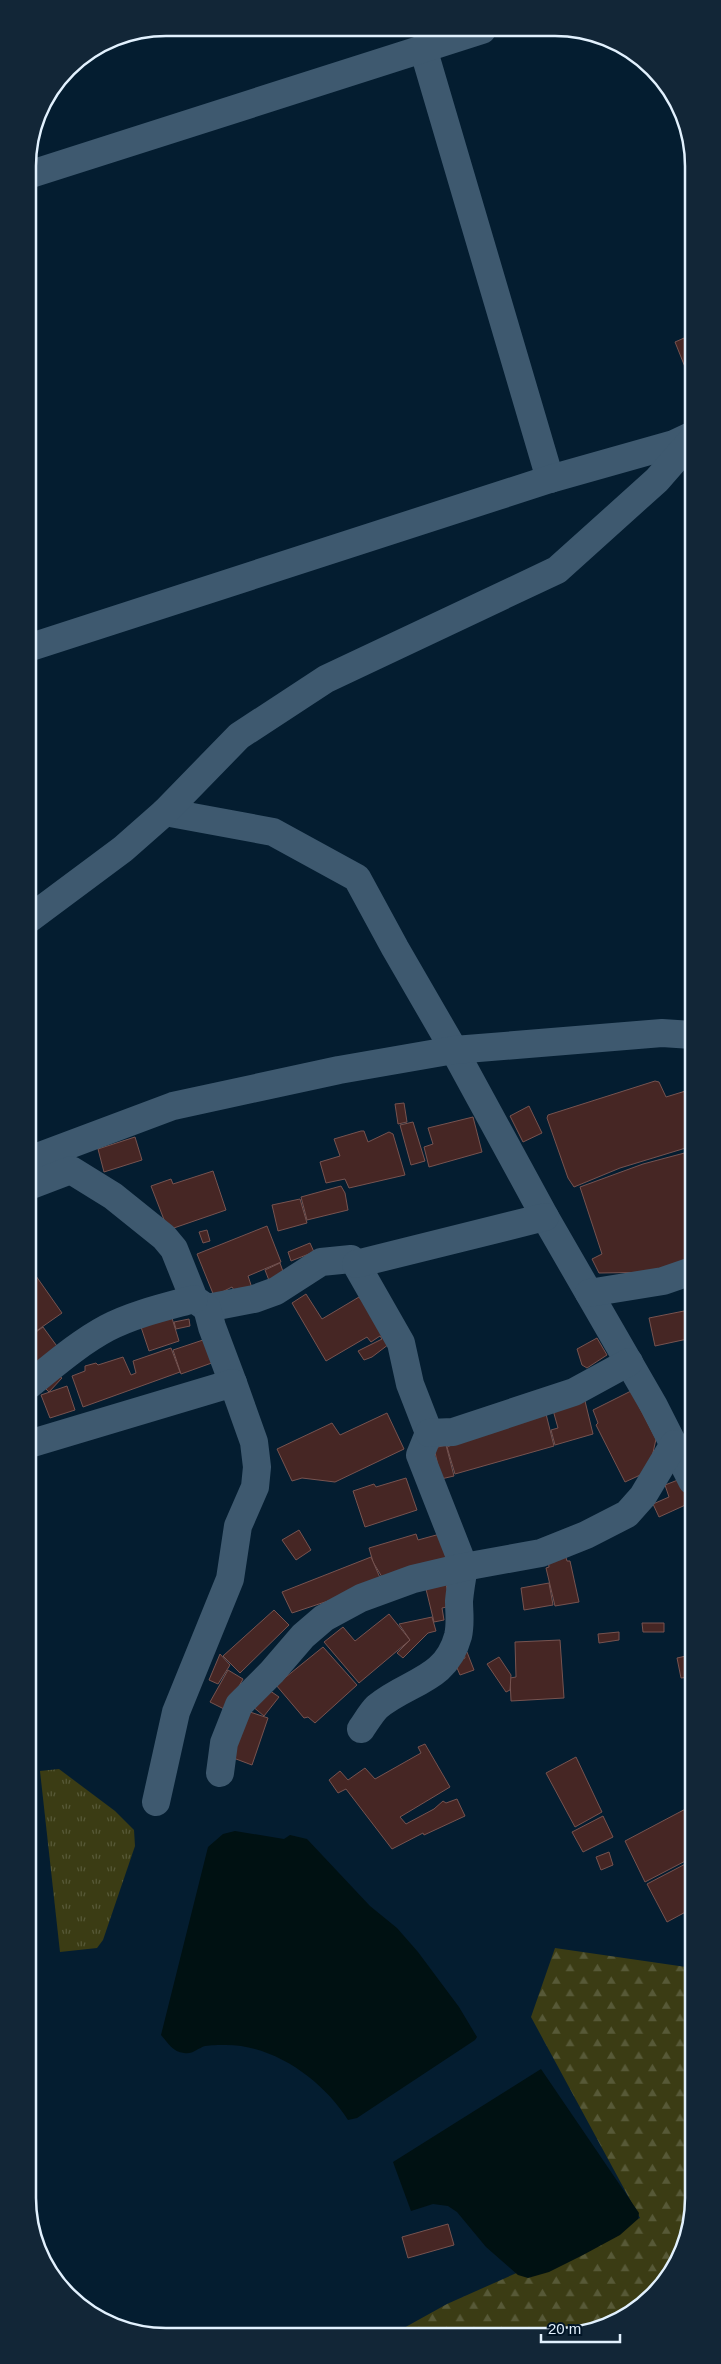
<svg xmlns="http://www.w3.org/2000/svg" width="721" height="2364" font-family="Arial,sans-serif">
<defs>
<pattern id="grass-tufts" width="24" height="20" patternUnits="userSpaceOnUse" patternTransform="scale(1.25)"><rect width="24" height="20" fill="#3b3c14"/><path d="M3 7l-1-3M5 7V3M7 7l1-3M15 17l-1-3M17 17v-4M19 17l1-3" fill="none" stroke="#575937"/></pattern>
<pattern id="forest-firs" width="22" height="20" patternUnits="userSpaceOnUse" patternTransform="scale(1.25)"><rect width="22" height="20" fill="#3b3c14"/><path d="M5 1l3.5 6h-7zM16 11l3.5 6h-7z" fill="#575937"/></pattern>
</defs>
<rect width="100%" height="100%" fill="#041d30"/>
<polygon fill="url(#grass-tufts)" points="59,1769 115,1811 134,1830 135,1846 103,1940 97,1948 60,1952 40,1771"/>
<polygon fill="url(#forest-firs)" points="555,1948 693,1968 693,2207 683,2251 659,2289 625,2318 582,2334 393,2334 447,2304 640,2218 531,2017"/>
<g fill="#001112">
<path d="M235,1831L284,1839L290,1835L307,1839L370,1906L397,1928L418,1952L459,2007L477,2037L475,2040L357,2118L348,2120C323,2080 273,2044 224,2045C219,2045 211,2045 205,2046C198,2048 192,2055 184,2053C173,2052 168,2043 161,2035L208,1847L223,1834Z"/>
<polygon points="541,2069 639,2213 638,2219 620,2235 583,2255 549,2272 528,2278 518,2275 486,2247 457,2212 448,2206 433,2204 411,2211 393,2162"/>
</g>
<g fill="#462624" stroke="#765350">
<polygon points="691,335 691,382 675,342"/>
<polygon points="655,1081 659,1082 666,1097 692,1089 692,1138 690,1139 689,1147 620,1168 574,1187 568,1178 547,1118 548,1115"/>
<polygon points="404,1103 407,1122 398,1124 395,1104"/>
<polygon points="529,1106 542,1133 523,1142 510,1116"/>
<polygon points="473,1117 482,1152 429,1167 424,1147 433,1144 428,1128"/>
<polygon points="413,1122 425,1161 411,1165 400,1125"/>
<polygon points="361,1131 364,1131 368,1142 389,1132 393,1134 405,1175 349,1188 345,1179 326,1183 320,1162 340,1156 334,1139"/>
<polygon points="135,1137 142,1160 104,1172 98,1149"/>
<polygon points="692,1151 692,1262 664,1272 599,1273 592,1259 602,1254 580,1187 643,1164"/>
<polygon points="213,1171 226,1210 168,1230 151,1186 171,1179 173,1184"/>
<polygon points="341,1186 345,1193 348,1210 307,1220 301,1197"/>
<polygon points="300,1199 307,1223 278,1231 272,1205"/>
<polygon points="267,1226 281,1262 248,1276 253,1291 236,1293 232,1287 214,1296 197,1254"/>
<polygon points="207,1230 210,1241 203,1243 199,1232"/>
<polygon points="310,1243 314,1252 291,1261 288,1252"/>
<polygon points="280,1263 285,1277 270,1283 265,1270"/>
<polygon points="36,1276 62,1313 32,1334 29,1331 29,1280"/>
<polygon points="306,1294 322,1319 359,1297 393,1341 372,1357 364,1360 358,1351 382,1339 380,1336 371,1342 367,1337 326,1361 292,1303"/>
<polygon points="689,1310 692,1338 655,1346 649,1318"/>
<polygon points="172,1318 179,1341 149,1351 141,1327"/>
<polygon points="189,1319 190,1326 176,1329 174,1322"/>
<polygon points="43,1327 59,1349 29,1372 29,1337"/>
<polygon points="212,1337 220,1360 181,1374 173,1350"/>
<polygon points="597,1338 607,1355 587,1368 582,1365 577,1349"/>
<polygon points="171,1348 180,1372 83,1407 72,1376 85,1371 85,1366 96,1363 98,1365 123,1357 131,1375 136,1373 133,1361"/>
<polygon points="56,1374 62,1378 49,1392 44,1387"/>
<polygon points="67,1386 75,1410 50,1418 41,1395"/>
<polygon points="631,1391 656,1439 649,1471 625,1482 596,1425 598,1423 593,1410"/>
<polygon points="585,1401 593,1434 555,1445 551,1430 558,1428 553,1410"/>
<polygon points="387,1413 404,1449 335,1482 302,1478 292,1481 277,1449 332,1423 340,1435"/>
<polygon points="546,1414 554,1446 455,1474 447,1447 481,1433"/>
<polygon points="446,1445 454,1476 441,1479 434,1448"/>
<polygon points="406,1478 417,1510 365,1527 353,1491 374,1484 376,1487"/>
<polygon points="683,1478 692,1502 659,1517 653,1504 669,1497 665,1485"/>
<polygon points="299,1530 311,1550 296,1560 282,1540"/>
<polygon points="416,1534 418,1540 440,1534 447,1561 382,1577 373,1562 369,1548"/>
<polygon points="565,1554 567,1561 570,1561 579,1602 555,1606 546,1568 549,1567 548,1559"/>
<polygon points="371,1557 381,1580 346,1595 292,1613 282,1592"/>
<polygon points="445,1580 451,1606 442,1608 444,1620 434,1622 425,1585"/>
<polygon points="549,1583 553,1605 524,1610 521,1588"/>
<polygon points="274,1610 289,1625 240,1673 223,1656"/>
<polygon points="389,1614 410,1640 359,1683 324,1642 343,1627 355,1641"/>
<polygon points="432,1617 436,1631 428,1633 403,1658 397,1653 410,1640 399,1624"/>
<polygon points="642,1623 664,1623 664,1632 643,1632"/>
<polygon points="619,1632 619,1640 599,1643 598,1634"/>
<polygon points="560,1640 564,1698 511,1701 510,1678 516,1677 515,1642"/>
<polygon points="323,1647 357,1685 315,1723 308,1717 304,1718 276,1685"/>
<polygon points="467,1652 474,1670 460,1675 455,1663 465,1658 464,1653"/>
<polygon points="220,1654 230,1665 218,1684 209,1680"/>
<polygon points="686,1656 690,1677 681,1678 677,1658"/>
<polygon points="499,1657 511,1675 510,1690 506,1692 487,1664"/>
<polygon points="228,1670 243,1679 226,1710 210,1702"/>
<polygon points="266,1688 279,1697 264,1716 252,1706"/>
<polygon points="244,1710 268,1718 252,1765 228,1756"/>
<polygon points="425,1744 450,1787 400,1817 406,1824 434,1809 443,1801 446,1803 457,1799 465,1816 424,1835 423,1833 392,1849 346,1789 338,1793 329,1780 340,1771 348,1780 365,1768 375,1779 421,1753 418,1747"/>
<polygon points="576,1757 602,1812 575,1827 546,1773"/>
<polygon points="693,1805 693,1857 645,1882 625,1841"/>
<polygon points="603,1816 613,1837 583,1852 572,1832"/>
<polygon points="609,1852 613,1865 601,1870 596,1857"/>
<polygon points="693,1860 693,1908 667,1922 647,1884"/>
<polygon points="448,2224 454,2245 408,2258 402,2237"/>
</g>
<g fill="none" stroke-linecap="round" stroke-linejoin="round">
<g stroke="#3e596f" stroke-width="28">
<polyline points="423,48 550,479"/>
<polyline points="28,175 482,30"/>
<polyline points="28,648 550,479 674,444 691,436"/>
<polyline points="165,812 273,832 357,878 395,948 454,1050 545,1217 654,1406 692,1481"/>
<polyline points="29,919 123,849 165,812 239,736 326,679 557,570 657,480 691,441"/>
<polyline points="29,1160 173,1106 339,1070 454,1050 662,1033 692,1035"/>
<path d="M29,1186L71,1170L113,1196L164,1237L174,1249L194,1299L207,1308L254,1299L276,1291L321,1262L351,1259L356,1264L401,1343L410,1384L429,1433L420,1455L464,1567C462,1578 460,1590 459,1601C459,1613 461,1623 458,1636C446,1681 408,1681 377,1707C371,1713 366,1722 361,1729"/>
<polyline points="356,1264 545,1217"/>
<polyline points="589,1293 663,1281 692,1271"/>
<polyline points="207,1308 212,1327 233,1383"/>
<path d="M29,1385C54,1365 79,1343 107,1328C134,1314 165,1307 194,1299"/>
<polyline points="429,1433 453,1432 574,1392 629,1362"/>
<polyline points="29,1444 233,1383 254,1442 257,1467 255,1487 238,1526 230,1579 176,1712 156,1802"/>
<polyline points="220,1773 224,1743 239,1705 272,1672 303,1636 324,1618 361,1598 413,1579 464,1567 541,1553 586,1535 627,1514 643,1496 674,1444"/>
</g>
</g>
<path d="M0 0H721V2364H0ZM166 36H555A130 130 0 0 1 685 166V2198A130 130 0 0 1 555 2328H166A130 130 0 0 1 36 2198V166A130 130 0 0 1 166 36Z" fill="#122637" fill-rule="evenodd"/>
<path fill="none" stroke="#e2f1fe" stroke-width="2.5" d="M166 36H555A130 130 0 0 1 685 166V2198A130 130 0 0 1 555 2328H166A130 130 0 0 1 36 2198V166A130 130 0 0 1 166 36Z"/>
<path d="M541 2334v8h79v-8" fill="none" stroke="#e2f1fe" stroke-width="2.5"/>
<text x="548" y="2334" font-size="15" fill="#e2f1fe" stroke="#001426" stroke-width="4" paint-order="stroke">20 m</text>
</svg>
